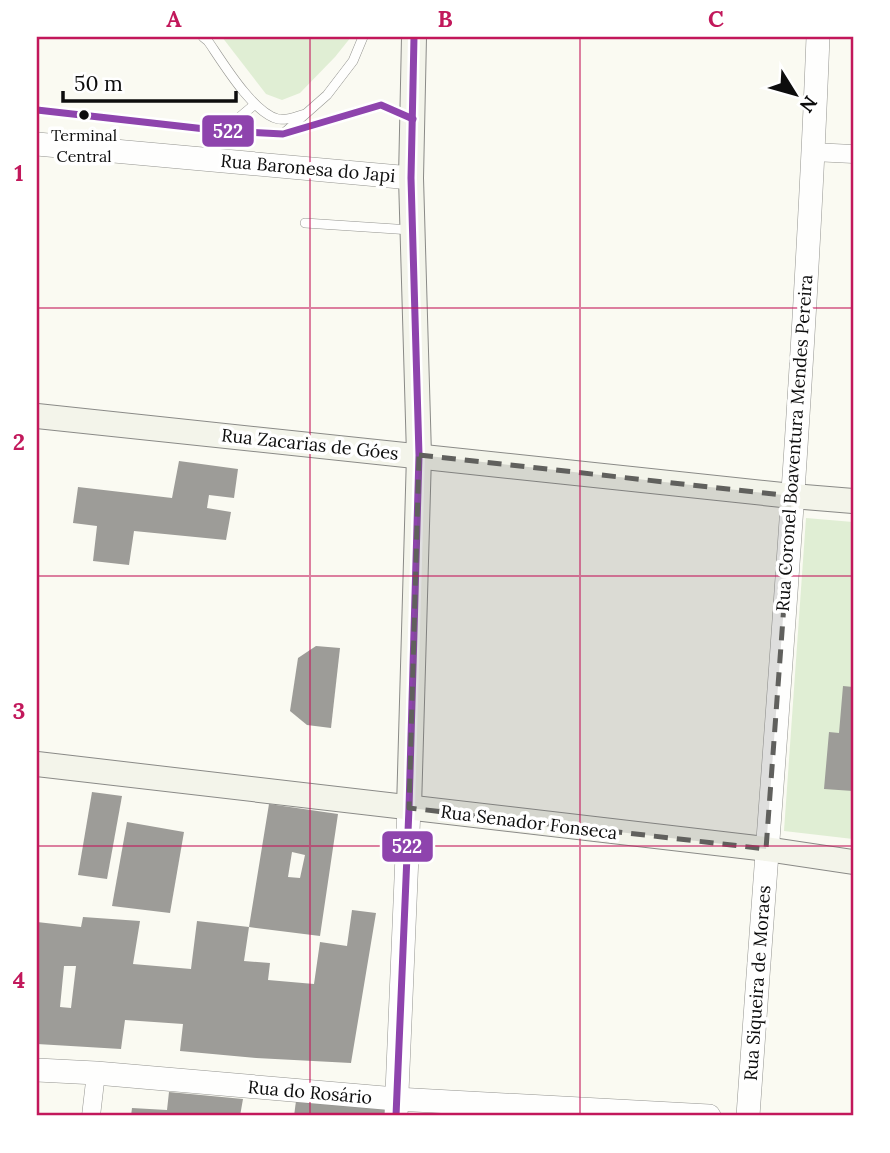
<svg xmlns="http://www.w3.org/2000/svg" width="890" height="1153" font-family="Lora,serif">
<rect width="100%" height="100%" fill="#fafaf2"/>
<g fill="#e0eed4">
<polygon points="222,37 351,37 335,57 300,93 282,100 266,94"/>
<polygon points="806,518 853,522 853,839 784,831"/>
</g>
<g fill="#9d9c98" fill-rule="evenodd">
<polygon points="179,461 238,469 234,498 209,495 207,508 231,512 226,540 134,531 129,565 93,561 97,526 73,523 78,487 172,498"/>
<polygon points="316,646 340,648 331,728 307,725 290,711 298,658"/>
<polygon points="843,686 853,687 853,791 824,789 829,732 839,733"/>
<polygon points="92,792 122,796 107,879 78,875"/>
<path d="M269,804L338,814L320,936L249,927ZM292,852L305,855L300,878L288,877Z"/>
<polygon points="127,822 184,832 170,913 112,906"/>
<path d="M352,910L376,913L351,1063L256,1058L180,1051L183,1024L125,1020L121,1049L37,1044V922L81,927L83,917L140,921L133,964L191,969L197,921L249,927L244,961L270,963L268,980L314,984L320,942L347,946ZM64,966H76L71,1008L60,1007Z"/>
<polygon points="169,1092 243,1099 240,1116 131,1116 132,1108 167,1110"/>
<polygon points="296,1101 389,1106 388,1116 294,1116"/>
</g>
<g fill="none" stroke-linecap="round" stroke-linejoin="round">
<g stroke="#949490" stroke-width="10">
<g id="service">
<path d="M203,37L208,41C223,63 253,113 278,119C286,121 297,116 305,114"/>
<polyline points="37,110 223,131 283,134 381,105 409,117"/>
<polyline points="223,131 254,105"/>
<polyline points="284,133 327,95 353,61 363,37"/>
<polyline points="305,223 411,230"/>
</g>
</g>
<g stroke="#949490" stroke-width="19">
<g id="minor">
<polyline points="813,152 853,154"/>
<polyline points="91,1116 96,1073"/>
</g>
</g>
<g stroke="#949490" stroke-width="24">
<g id="tertiary">
<polyline points="37,144 411,178"/>
<polyline points="37,1070 96,1073 396,1099 709,1116"/>
<polyline points="396,1116 409,808"/>
<path d="M748,1116C773,757 804,397 818,37"/>
</g>
</g>
<g stroke="#8a8a87" stroke-width="26">
<g id="secondary">
<polyline points="37,416 792,496 853,501"/>
<polyline points="37,764 766,849 853,862"/>
<polyline points="409,808 419,455 411,178 414,37"/>
</g>
</g>
<use href="#service" stroke="#fefefd" stroke-width="9"/>
<use href="#minor" stroke="#fefefd" stroke-width="18"/>
<use href="#tertiary" stroke="#fefefd" stroke-width="23"/>
<use href="#secondary" stroke="#f3f4ea" stroke-width="24"/>
<g stroke="#fff" stroke-width="12">
<g id="bus-1">
<polyline points="37,110 223,131 283,134 381,105 413,119"/>
<polyline points="396,1116 409,808 419,455 411,178 414,37"/>
</g>
</g>
<use href="#bus-1" stroke="#8e44ad" stroke-width="7"/>
</g>
<path fill="#60605d" fill-opacity="0.2" stroke="#60605d" stroke-width="5" stroke-dasharray="14 9" stroke-linejoin="round" d="M419,455L792,496L766,849L409,808Z"/>
<path fill="none" stroke="#c2185b" stroke-width="2" stroke-opacity="0.55" d="M310,37V1116M580,37V1116M37,308H853M37,576H853M37,846H853"/>
<circle fill="#0d0d0d" stroke="#fff" stroke-width="2.5" cx="84" cy="115" r="6"/>
<g text-anchor="middle" dominant-baseline="central" stroke-width="7" stroke-linejoin="round" paint-order="stroke">
<g font-size="16" fill="#0d0d0d" stroke="#fff">
<text x="84" y="135">Terminal<tspan x="84" dy="21">Central</tspan></text>
</g>
<g font-size="18" fill="#0d0d0d" stroke="#fff">
<text transform="translate(308 168) rotate(5)">Rua Baronesa do Japi</text>
<text transform="translate(794 443) rotate(-86)">Rua Coronel Boaventura Mendes Pereira</text>
<text transform="translate(310 444) rotate(6)">Rua Zacarias de Góes</text>
<text transform="translate(529 822) rotate(7)">Rua Senador Fonseca</text>
<text transform="translate(757 983) rotate(-86)">Rua Siqueira de Moraes</text>
<text transform="translate(310 1092) rotate(5)">Rua do Rosário</text>
</g>
</g>
<g stroke="#fff" stroke-width="2.5">
<rect x="201" y="114" width="54" height="34" rx="7" fill="#8e44ad"/>
<rect x="381" y="830" width="53" height="33" rx="7" fill="#8e44ad"/>
</g>
<g font-size="19" text-anchor="middle" font-weight="bold" fill="#fff">
<text x="228" y="138">522</text>
<text x="407" y="853">522</text>
</g>
<rect width="890" height="1153" fill="none" stroke="#ffffff" stroke-width="77"/>
<g transform="translate(795 94) rotate(127)" stroke="#ffffff" stroke-width="5" paint-order="stroke">
<path d="M0-5L12 26L0 18L-12 26Z" fill="#0d0d0d"/>
<text y="-10" font-size="19" font-weight="bold" text-anchor="middle" fill="#0d0d0d">N</text>
</g>
<path d="M63 91v10h173v-10" fill="none" stroke="#0d0d0d" stroke-width="3.5"/>
<text x="74" y="91" font-size="21" fill="#0d0d0d" stroke="#ffffff" stroke-width="5" paint-order="stroke">50 m</text>
<rect x="38" y="38" width="814" height="1076" fill="none" stroke="#c2185b" stroke-width="2.5"/>
<g font-size="23" text-anchor="middle" font-weight="bold" fill="#c2185b">
<text x="174" y="27">A</text>
<text x="445" y="27">B</text>
<text x="716" y="27">C</text>
<text x="19" y="181">1</text>
<text x="19" y="450">2</text>
<text x="19" y="719">3</text>
<text x="19" y="988">4</text>
</g>
</svg>
